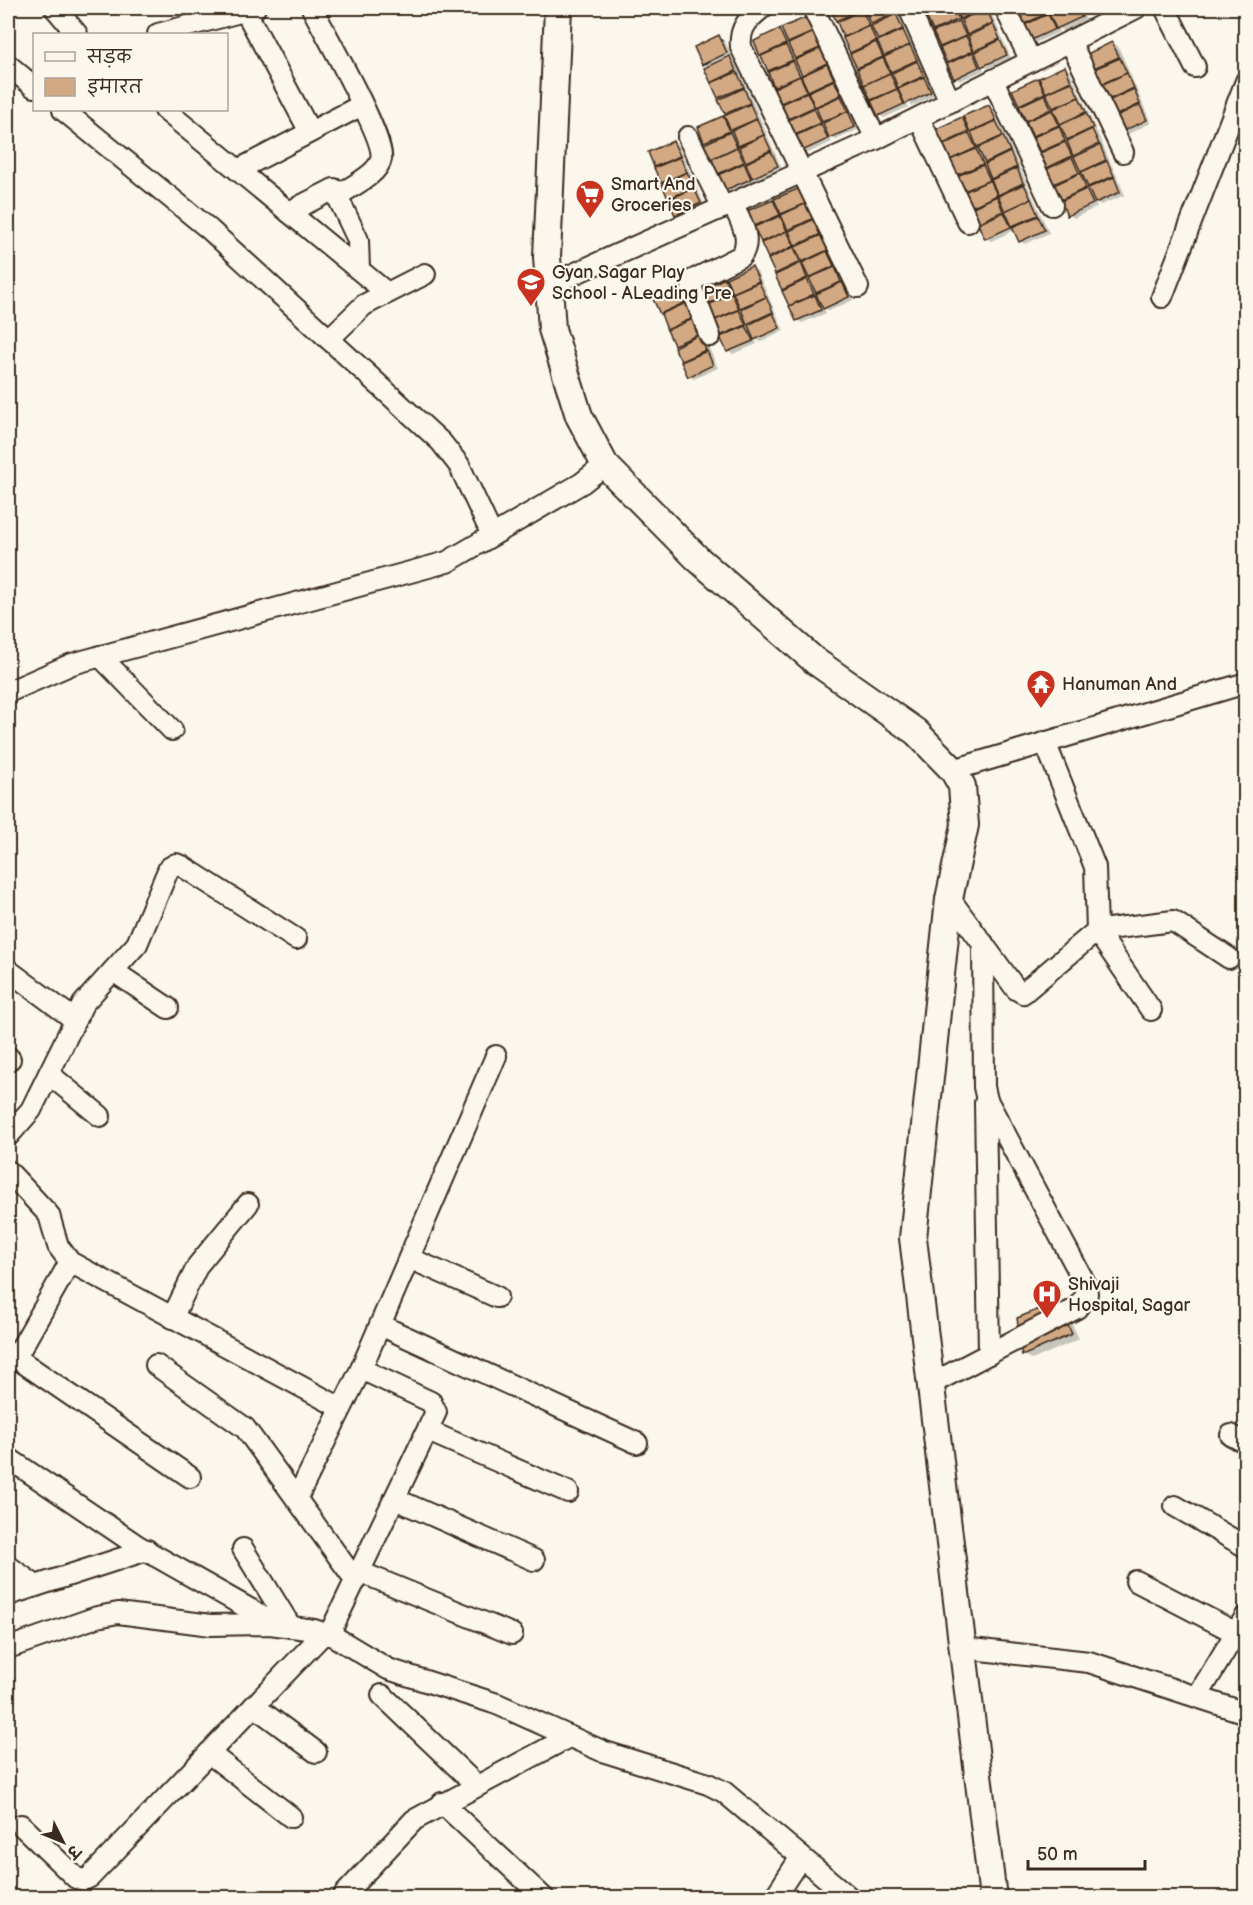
<svg xmlns="http://www.w3.org/2000/svg" width="1253" height="1905" font-family="'Balsamiq Sans','Playpen Sans Deva',sans-serif">
<rect width="100%" height="100%" fill="#fbf7ec"/>
<filter id="ink" filterUnits="userSpaceOnUse"><feTurbulence type="fractalNoise" baseFrequency=".0167" numOctaves="2"/><feDisplacementMap in="SourceGraphic" scale="12" xChannelSelector="R" yChannelSelector="G"/><feConvolveMatrix kernelMatrix="1 2 1 2 8 2 1 2 1" color-interpolation-filters="sRGB"/></filter>
<g filter="url(#ink)">
<g fill="#0003">
<polygon points="832,8 896,8 935,95 912,106 906,102 908,107 884,118 879,115"/>
<polygon points="924,8 989,8 1011,58 988,68 982,65 984,70 960,81 955,78"/>
<polygon points="1016,8 1081,8 1086,20 1063,31 1057,27 1059,32 1035,43 1030,40"/>
<polygon points="812,21 859,129 836,140 830,137 832,142 808,153 803,150 756,41 779,31 785,34"/>
<polygon points="719,37 724,40 732,56 729,57 735,61 782,169 759,180 753,176 755,181 731,192 726,189 700,128 723,117 729,121 706,69 709,67 703,64"/>
<polygon points="1112,43 1118,46 1151,123 1128,134 1122,131 1089,54"/>
<polygon points="1065,68 1070,71 1125,195 1101,205 1095,202 1097,207 1074,218 1069,215 1014,91 1038,80 1043,83"/>
<polygon points="989,107 994,110 1049,233 1025,244 1020,241 1015,230 991,241 986,238 938,129 962,119 967,122"/>
<polygon points="673,142 678,145 705,206 682,217 676,214 650,153"/>
<polygon points="800,189 805,192 853,300 829,311 824,308 826,313 802,323 797,320 749,212"/>
<polygon points="752,268 757,271 784,331 761,342 755,339 757,344 733,354 728,351 702,291 725,280 730,283"/>
<polygon points="679,289 684,292 718,368 694,379 689,376 655,300"/>
<polygon points="1057,1303 1065,1308 1079,1339 1032,1360 1024,1355"/>
</g>
<g fill="#d2a983" stroke="#3b2a1e" stroke-width="1.5">
<polygon points="830,8 861,8 862,9 836,21"/>
<polygon points="868,8 894,8 896,13 871,24 864,9"/>
<polygon points="923,8 944,8 926,16"/>
<polygon points="946,8 953,8 959,19 933,31 926,16"/>
<polygon points="955,8 985,8 960,19"/>
<polygon points="986,8 993,23 967,35 961,20"/>
<polygon points="1020,8 1045,8 1048,13 1022,25 1015,10"/>
<polygon points="1062,8 1078,8 1082,17 1056,29 1049,13"/>
<polygon points="862,10 869,25 843,37 837,22"/>
<polygon points="896,14 903,29 878,40 871,26"/>
<polygon points="1048,14 1055,29 1029,41 1022,26"/>
<polygon points="807,17 813,32 788,43 781,28"/>
<polygon points="959,21 966,36 940,47 933,32"/>
<polygon points="993,24 1000,39 974,51 968,36"/>
<polygon points="869,26 876,41 850,53 843,38"/>
<polygon points="779,29 786,44 760,56 754,41"/>
<polygon points="903,30 910,45 884,56 877,41"/>
<polygon points="814,32 820,48 795,59 788,44"/>
<polygon points="719,35 727,53 702,65 694,47"/>
<polygon points="966,36 973,51 947,63 940,48"/>
<polygon points="1000,40 1007,55 981,67 975,52"/>
<polygon points="876,42 883,57 857,68 850,54"/>
<polygon points="1112,42 1119,57 1094,68 1087,54"/>
<polygon points="786,45 793,60 768,71 761,56"/>
<polygon points="910,45 917,60 891,72 884,57"/>
<polygon points="821,48 827,63 802,75 795,60"/>
<polygon points="973,52 979,67 954,79 947,64"/>
<polygon points="730,56 736,71 711,83 704,68"/>
<polygon points="883,58 890,73 864,85 857,69"/>
<polygon points="1120,58 1127,73 1101,84 1094,69"/>
<polygon points="793,61 800,76 774,87 768,72"/>
<polygon points="917,61 924,76 898,88 892,73"/>
<polygon points="827,64 834,79 808,91 801,76"/>
<polygon points="1065,66 1071,81 1046,93 1039,78"/>
<polygon points="737,72 744,87 718,98 711,83"/>
<polygon points="890,73 897,89 871,100 864,85"/>
<polygon points="1127,73 1134,88 1108,100 1101,85"/>
<polygon points="800,76 807,91 781,103 774,88"/>
<polygon points="924,77 931,92 905,104 898,89"/>
<polygon points="1038,78 1045,93 1019,105 1012,90"/>
<polygon points="834,80 841,95 815,107 808,92"/>
<polygon points="1072,82 1079,97 1053,108 1046,93"/>
<polygon points="744,88 750,103 725,114 718,100"/>
<polygon points="897,89 904,104 878,116 871,101"/>
<polygon points="1134,89 1140,104 1115,116 1108,101"/>
<polygon points="807,92 814,107 788,119 781,104"/>
<polygon points="1045,94 1051,109 1026,121 1019,106"/>
<polygon points="841,96 848,111 822,122 816,107"/>
<polygon points="1079,97 1086,112 1060,124 1053,109"/>
<polygon points="750,104 757,119 731,130 724,116"/>
<polygon points="989,105 996,120 970,132 963,116"/>
<polygon points="1140,105 1147,120 1121,132 1114,117"/>
<polygon points="814,108 821,123 795,135 788,120"/>
<polygon points="1052,110 1059,125 1033,136 1026,121"/>
<polygon points="848,111 855,127 829,138 823,123"/>
<polygon points="1086,113 1093,128 1067,140 1060,125"/>
<polygon points="723,116 730,131 704,142 698,127"/>
<polygon points="962,117 969,132 943,144 936,129"/>
<polygon points="757,119 764,135 738,146 732,131"/>
<polygon points="996,121 1003,136 977,147 971,132"/>
<polygon points="821,124 828,139 802,151 795,136"/>
<polygon points="1059,126 1065,141 1040,152 1033,137"/>
<polygon points="1092,129 1099,144 1073,156 1067,141"/>
<polygon points="730,132 737,147 711,159 704,144"/>
<polygon points="969,133 976,148 950,160 943,145"/>
<polygon points="764,135 771,150 746,162 739,147"/>
<polygon points="1003,136 1010,151 985,163 978,148"/>
<polygon points="673,141 680,156 654,167 648,152"/>
<polygon points="1065,142 1072,156 1047,168 1040,153"/>
<polygon points="1100,145 1106,160 1081,172 1074,157"/>
<polygon points="737,147 744,162 718,174 712,159"/>
<polygon points="976,149 983,164 957,175 950,160"/>
<polygon points="771,151 778,166 752,178 746,163"/>
<polygon points="1010,152 1017,167 991,179 985,164"/>
<polygon points="680,157 687,172 661,183 654,168"/>
<polygon points="1072,157 1079,173 1053,184 1047,169"/>
<polygon points="1107,161 1114,176 1088,187 1081,172"/>
<polygon points="744,163 751,179 725,190 718,175"/>
<polygon points="983,165 990,180 964,191 957,176"/>
<polygon points="1017,168 1023,183 998,195 991,180"/>
<polygon points="687,172 694,187 668,199 662,184"/>
<polygon points="1080,173 1086,188 1061,200 1054,185"/>
<polygon points="1114,177 1120,192 1095,203 1088,188"/>
<polygon points="990,180 997,195 971,207 964,192"/>
<polygon points="1024,184 1031,199 1005,211 998,196"/>
<polygon points="694,188 701,203 675,215 668,200"/>
<polygon points="800,188 807,203 781,214 774,199"/>
<polygon points="1086,189 1093,204 1067,216 1061,201"/>
<polygon points="997,196 1003,211 978,223 971,208"/>
<polygon points="1031,199 1038,215 1012,226 1005,211"/>
<polygon points="773,200 780,215 754,226 747,211"/>
<polygon points="807,203 814,218 788,230 781,215"/>
<polygon points="1004,212 1011,227 985,239 978,224"/>
<polygon points="780,216 787,231 761,242 754,227"/>
<polygon points="1038,216 1045,230 1019,242 1012,227"/>
<polygon points="814,219 821,234 795,246 789,231"/>
<polygon points="787,231 794,246 768,258 761,243"/>
<polygon points="821,235 828,250 802,262 795,247"/>
<polygon points="794,247 800,262 775,274 768,259"/>
<polygon points="827,251 834,266 809,278 802,263"/>
<polygon points="801,263 807,278 782,290 775,275"/>
<polygon points="752,266 759,281 733,293 726,278"/>
<polygon points="835,267 841,282 816,293 809,278"/>
<polygon points="725,278 732,293 706,305 700,290"/>
<polygon points="807,279 814,294 789,306 782,291"/>
<polygon points="759,282 766,297 740,308 733,293"/>
<polygon points="842,282 849,297 823,309 816,294"/>
<polygon points="679,287 686,302 660,314 653,299"/>
<polygon points="732,294 739,309 713,321 706,306"/>
<polygon points="815,295 821,310 796,321 789,306"/>
<polygon points="766,297 773,312 747,324 741,309"/>
<polygon points="686,303 693,318 667,330 661,314"/>
<polygon points="739,310 746,325 720,336 713,321"/>
<polygon points="773,313 780,328 754,340 748,325"/>
<polygon points="693,319 700,334 674,345 667,330"/>
<polygon points="746,326 753,341 727,352 720,337"/>
<polygon points="699,335 706,350 681,361 674,347"/>
<polygon points="707,351 713,365 688,377 681,362"/>
<polygon points="1057,1302 1072,1334 1022,1356 1017,1318"/>
</g>
<g fill="none" stroke-linecap="round" stroke-linejoin="round">
<g stroke="#3b2a1e" stroke-width="24">
<g id="minor">
<polyline points="55,8 77,34"/>
<path d="M312,8C324,31 386,140 381,159C378,175 351,186 339,195"/>
<path d="M762,8C748,19 739,28 741,47L858,287"/>
<polyline points="813,8 876,139"/>
<polyline points="909,8 950,102"/>
<polyline points="1005,8 1031,61"/>
<polyline points="1165,8 1195,67"/>
<polyline points="246,12 310,132"/>
<polyline points="158,34 255,8"/>
<polyline points="1070,41 1123,152"/>
<polyline points="8,65 34,87"/>
<polyline points="993,80 1052,205"/>
<polyline points="63,110 209,229 441,442 459,465 492,535"/>
<polyline points="165,110 387,293"/>
<polyline points="919,118 968,222"/>
<polyline points="688,137 723,208"/>
<polyline points="238,170 362,105"/>
<polyline points="289,212 334,189 358,240 359,269"/>
<polyline points="549,285 876,139 1136,8"/>
<polyline points="1162,297 1246,81"/>
<path d="M710,336L692,289L693,280L741,256C753,239 740,221 733,204"/>
<polyline points="329,339 364,305 425,274"/>
<polyline points="100,656 172,730"/>
<polyline points="8,692 72,664 447,562 582,483 605,465"/>
<polyline points="1045,742 1095,867 1097,931 1151,1010"/>
<polyline points="953,770 1246,683"/>
<polyline points="950,899 1016,989 1023,993 1093,934 1101,930 1173,921 1229,958"/>
<polyline points="8,970 75,1020"/>
<polyline points="113,971 168,1008"/>
<polyline points="8,1057 10,1059"/>
<polyline points="49,1074 100,1116"/>
<polyline points="985,1103 989,1354"/>
<polyline points="8,1136 31,1110 83,1004 137,944 169,868 176,864 182,866 296,939"/>
<polyline points="8,1171 49,1215 58,1246 70,1262 341,1408"/>
<polyline points="409,1258 497,1297"/>
<polyline points="172,1318 198,1265 248,1204"/>
<polyline points="380,1325 637,1443"/>
<polyline points="15,1357 190,1477"/>
<polyline points="8,1362 20,1350 70,1262"/>
<polyline points="156,1365 245,1428 356,1581"/>
<polyline points="931,1384 1077,1308 1087,1294 1086,1285 987,1100 984,1087 983,943"/>
<polyline points="428,1431 568,1492"/>
<polyline points="1231,1435 1246,1443"/>
<polyline points="8,1458 138,1546 276,1624"/>
<polyline points="297,1498 361,1369 496,1056"/>
<polyline points="395,1499 534,1560"/>
<polyline points="1175,1506 1246,1547"/>
<polyline points="243,1549 291,1627"/>
<polyline points="8,1566 36,1586"/>
<polyline points="360,1572 512,1634"/>
<polyline points="1136,1581 1246,1638"/>
<polyline points="8,1595 147,1550"/>
<polyline points="329,1635 436,1412 431,1402 361,1369"/>
<polyline points="8,1648 97,1617 118,1613 211,1625 270,1624 314,1630 333,1636 388,1669 497,1704 602,1751 708,1784 724,1792 850,1898"/>
<polyline points="963,1648 1089,1662 1246,1713"/>
<polyline points="382,1695 476,1785"/>
<polyline points="1197,1697 1246,1616"/>
<polyline points="254,1706 316,1752"/>
<polyline points="209,1753 291,1817"/>
<polyline points="442,1803 544,1898"/>
<polyline points="21,1825 76,1878 84,1880 90,1877 324,1633"/>
<polyline points="344,1895 414,1820 569,1737"/>
<polyline points="774,1898 801,1857"/>
</g>
</g>
<g stroke="#3b2a1e" stroke-width="30">
<polyline id="major" points="558,8 547,257 552,329 579,416 605,465 698,559 815,661 916,732 953,770 962,786 965,825 949,899 913,1238 993,1898"/>
</g>
<use href="#minor" stroke="#fbf7ec" stroke-width="20"/>
<use href="#major" stroke="#fbf7ec" stroke-width="26"/>
</g>
</g>
<defs>
<g id="supermarket-pin" transform="scale(1.5)"><path d="M0 17L-7.5 6A9.5 9.5 0 1 1 7.5 6Z" fill="#c8321e" stroke="#fbf7ec"/><path d="M-6-5.5h2.5l.6 2H6L4.5 2H-2.5L-4.4-4H-6ZM-1.5 3.2a1.3 1.3 0 1 0 .1 0ZM3 3.2a1.3 1.3 0 1 0 .1 0Z" fill="#fff"/></g>
<g id="school-pin" transform="scale(1.5)"><path d="M0 17L-7.5 6A9.5 9.5 0 1 1 7.5 6Z" fill="#c8321e" stroke="#fbf7ec"/><path d="M0-5L7-2L0 1L-7-2ZM-4 1L0 2.5L4 1V4Q0 6-4 4Z" fill="#fff"/></g>
<g id="temple-pin" transform="scale(1.5)"><path d="M0 17L-7.5 6A9.5 9.5 0 1 1 7.5 6Z" fill="#c8321e" stroke="#fbf7ec"/><path d="M0-6L5-2H3V0L6.5 2.5H4V6H1.5V3h-3V6H-4V2.5H-6.5L-3 0V-2H-5Z" fill="#fff"/></g>
<g id="hospital-pin" transform="scale(1.5)"><path d="M0 17L-7.5 6A9.5 9.5 0 1 1 7.5 6Z" fill="#c8321e" stroke="#fbf7ec"/><path d="M-5-5h3v3.5h4V-5h3V5h-3V1.5h-4V5h-3Z" fill="#fff"/></g>
</defs>
<g fill-rule="evenodd">
<use href="#supermarket-pin" x="590" y="194"/>
<use href="#school-pin" x="531" y="282"/>
<use href="#temple-pin" x="1041" y="684"/>
<use href="#hospital-pin" x="1047" y="1294"/>
</g>
<g text-anchor="middle" dominant-baseline="central" stroke-width="4.5" stroke-linejoin="round" paint-order="stroke">
<g font-size="18" fill="#3b2a1e" stroke="#fbf7ec" text-anchor="start">
<text x="611" y="184">Smart And<tspan x="611" dy="21">Groceries</tspan></text>
<text x="552" y="272">Gyan Sagar Play<tspan x="552" dy="21">School - ALeading Pre</tspan></text>
<text x="1062" y="684">Hanuman And</text>
<text x="1068" y="1284">Shivaji<tspan x="1068" dy="21">Hospital, Sagar</tspan></text>
</g>
</g>
<rect width="1253" height="1905" fill="none" stroke="#fbf7ec" stroke-width="30"/>
<rect x="15" y="15" width="1223" height="1875" fill="none" stroke="#3b2a1e" stroke-width="2" filter="url(#ink)"/>
<rect x="33" y="33" width="195" height="78" fill="#fbf7ec" stroke="#aea59a" stroke-width="1.5"/>
<rect x="45" y="52" width="30" height="9" fill="#fbf7ec" stroke="#aea59a" stroke-width="1.5"/>
<text x="87" y="63" font-size="18" fill="#3b2a1e">सड़क</text>
<rect x="45" y="78" width="30" height="18" fill="#d2a983" stroke="#aea59a" stroke-width="1.5"/>
<text x="87" y="93" font-size="18" fill="#3b2a1e">इमारत</text>
<g transform="translate(63 1842) rotate(133)" stroke="#fbf7ec" stroke-width="4.5" paint-order="stroke">
<path d="M0-4.5L10 22L0 15L-10 22Z" fill="#3b2a1e"/>
<text y="-9" font-size="16" font-weight="bold" text-anchor="middle" fill="#3b2a1e">उ</text>
</g>
<path d="M1028 1860v9h117v-9" fill="none" stroke="#3b2a1e" stroke-width="3"/>
<text x="1037" y="1860" font-size="18" fill="#3b2a1e" stroke="#fbf7ec" stroke-width="4.5" paint-order="stroke">50 m</text>
</svg>
